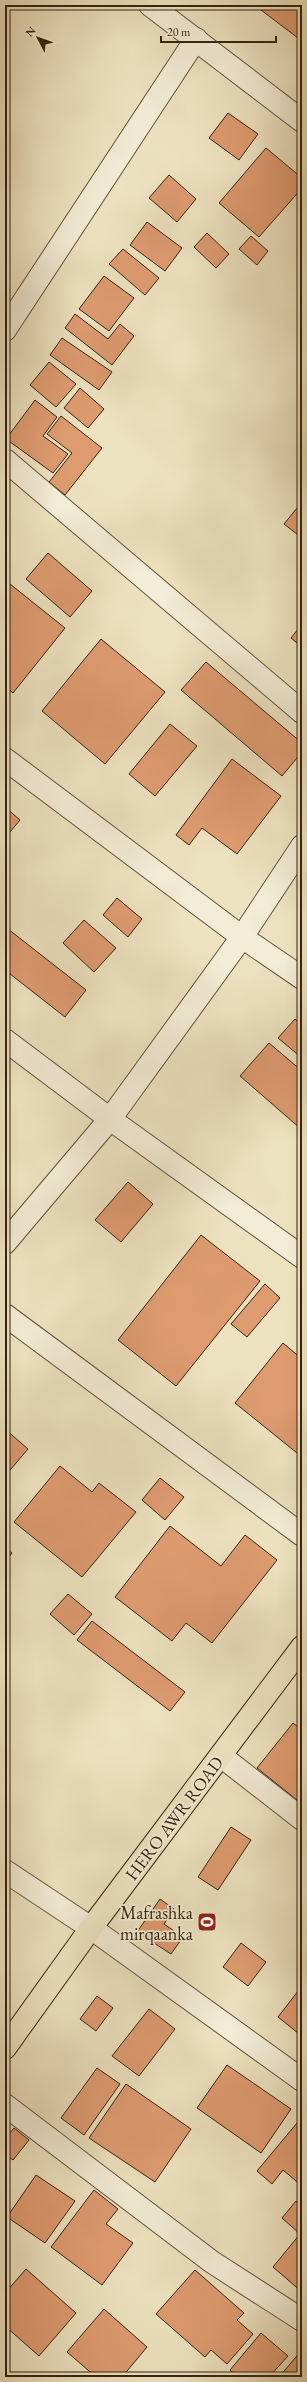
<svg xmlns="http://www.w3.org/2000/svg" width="307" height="2382" font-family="'EB Garamond',serif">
<rect width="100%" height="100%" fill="#ede2c0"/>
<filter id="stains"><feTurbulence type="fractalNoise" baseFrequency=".005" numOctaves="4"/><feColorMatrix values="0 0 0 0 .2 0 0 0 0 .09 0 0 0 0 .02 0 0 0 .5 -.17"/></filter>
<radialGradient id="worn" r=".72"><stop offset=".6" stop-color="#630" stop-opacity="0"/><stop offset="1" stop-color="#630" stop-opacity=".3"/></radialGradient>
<g fill="#de9b70" stroke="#34230e">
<polygon points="259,5 302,5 302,41 257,7"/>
<polygon points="228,113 258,134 239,160 209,138"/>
<polygon points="266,148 302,178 302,188 259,237 219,203"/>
<polygon points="169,175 196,199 177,222 149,198"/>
<polygon points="147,222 182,248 165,271 130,245"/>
<polygon points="207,233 229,254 216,268 194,247"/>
<polygon points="251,236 268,251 257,265 239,249"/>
<polygon points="123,249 159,278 145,295 109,264"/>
<polygon points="104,276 134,298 109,331 79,309"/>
<polygon points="75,314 108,339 120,324 134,336 112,365 65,328"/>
<polygon points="62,338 112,372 99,390 50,355"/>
<polygon points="49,362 76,384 56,407 30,385"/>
<polygon points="80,388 104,409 88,428 64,408"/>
<polygon points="35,400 57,417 43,436 68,454 53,473 6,439"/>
<polygon points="61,416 102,448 65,495 49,482 72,453 47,434"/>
<polygon points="302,502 302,538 284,524"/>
<polygon points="48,553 92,591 70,617 26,579"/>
<polygon points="5,580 65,628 13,693 5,686"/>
<polygon points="302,624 302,647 291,638"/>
<polygon points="101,639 165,692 105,764 42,711"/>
<polygon points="206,662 302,743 302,752 282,776 181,690"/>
<polygon points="170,724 197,746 155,796 129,774"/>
<polygon points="232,759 281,796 237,854 202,828 189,845 176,835"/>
<polygon points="5,807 20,820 5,838"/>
<polygon points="117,898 142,919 128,937 103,915"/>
<polygon points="84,920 116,948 94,972 63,943"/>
<polygon points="8,929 86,990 65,1017 5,970 5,933"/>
<polygon points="295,1019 302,1025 302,1058 278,1038"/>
<polygon points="269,1043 302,1071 301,1129 240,1076"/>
<polygon points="128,1182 153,1204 121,1242 95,1220"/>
<polygon points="201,1235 260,1281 176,1386 118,1340"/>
<polygon points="265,1284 280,1298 247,1337 231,1324"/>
<polygon points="283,1343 302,1359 302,1457 235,1403"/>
<polygon points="5,1429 28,1449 5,1476"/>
<polygon points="60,1466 92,1492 99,1483 136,1512 82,1577 14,1522"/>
<polygon points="160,1478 184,1497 165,1520 142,1500"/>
<polygon points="170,1526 221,1566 245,1535 277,1560 212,1643 186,1623 172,1641 115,1597"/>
<polygon points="5,1548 12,1553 5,1562"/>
<polygon points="68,1594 92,1614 74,1635 50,1614"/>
<polygon points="92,1621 185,1692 170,1711 77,1640"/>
<polygon points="293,1723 302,1730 302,1804 257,1768"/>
<polygon points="231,1827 251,1840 218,1890 198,1877"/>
<polygon points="160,1899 174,1909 164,1924 183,1937 171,1954 137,1932"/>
<polygon points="241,1943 266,1962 248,1986 223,1967"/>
<polygon points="302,1986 302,2029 298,2033 278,2017"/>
<polygon points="97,1996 113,2008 96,2031 80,2019"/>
<polygon points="149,2009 175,2029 139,2076 112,2056"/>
<polygon points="227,2065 291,2109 261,2153 197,2108"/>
<polygon points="97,2068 120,2084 84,2135 61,2118"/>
<polygon points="126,2084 191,2129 155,2182 89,2138"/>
<polygon points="302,2117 302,2186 283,2170 272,2184 257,2171"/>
<polygon points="14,2128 29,2140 13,2160 5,2154 5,2139"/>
<polygon points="36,2175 75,2201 45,2243 7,2217"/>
<polygon points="94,2190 118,2209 106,2224 133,2243 102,2285 51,2247"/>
<polygon points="296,2201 302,2206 302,2292 273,2267 300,2234 282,2218"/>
<polygon points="26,2269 76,2313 39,2356 5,2326 5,2293"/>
<polygon points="195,2270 244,2313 237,2320 253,2334 227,2364 211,2350 205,2357 156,2314"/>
<polygon points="104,2309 147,2347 122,2377 96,2377 67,2352"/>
<polygon points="261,2333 288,2356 269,2377 238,2377 230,2370"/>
<polygon points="301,2351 302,2377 279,2377"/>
</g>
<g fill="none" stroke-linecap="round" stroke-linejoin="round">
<g stroke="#62533a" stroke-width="24">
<g id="minor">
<polyline points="150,5 302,121"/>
<polyline points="5,330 196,39"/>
<polyline points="5,460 302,712"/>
<polyline points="5,759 242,937 302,978"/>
<polyline points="5,1040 110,1119 302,1257"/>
<polyline points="5,1243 110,1119 242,937 302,846"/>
<polyline points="5,1315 302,1535"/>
<polyline points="221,1756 302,1819"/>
<polyline points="5,1871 91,1928 302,2080"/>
<polyline points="5,2105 212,2262 302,2320"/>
</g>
</g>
<g stroke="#34230e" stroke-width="24">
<polyline id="major" points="5,2048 91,1928 302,1647"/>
</g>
<use href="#minor" stroke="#f3ecd6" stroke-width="22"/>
<use href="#major" stroke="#ede2c0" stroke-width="22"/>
</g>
<defs>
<g id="stadium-square" transform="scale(1)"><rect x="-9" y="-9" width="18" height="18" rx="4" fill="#8f2418" stroke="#f3ecd6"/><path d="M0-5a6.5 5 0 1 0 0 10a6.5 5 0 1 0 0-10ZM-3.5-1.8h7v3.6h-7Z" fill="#fff"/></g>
</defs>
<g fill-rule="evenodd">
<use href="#stadium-square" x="207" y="1922"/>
</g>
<g text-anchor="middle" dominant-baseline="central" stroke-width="3.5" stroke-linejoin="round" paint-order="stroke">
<g font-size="18" fill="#34230e" stroke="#f3ecd6">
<text transform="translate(174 1818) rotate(-53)">HERO AWR ROAD</text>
</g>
<g font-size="18" fill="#34230e" stroke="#f3ecd6" text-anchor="end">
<text x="193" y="1912">Mafrashka<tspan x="193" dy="21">mirqaanka</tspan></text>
</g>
</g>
<rect width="307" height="2382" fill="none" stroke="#ede2c0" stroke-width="20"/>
<rect x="6" y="6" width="295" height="2370" fill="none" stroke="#34230e" stroke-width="2"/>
<rect x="10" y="10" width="287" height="2362" fill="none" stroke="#34230e"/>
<g transform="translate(38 38) rotate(311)" stroke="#f3ecd6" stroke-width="3" paint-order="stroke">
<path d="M0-3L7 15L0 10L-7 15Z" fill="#34230e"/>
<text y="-6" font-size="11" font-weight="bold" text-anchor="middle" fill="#34230e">N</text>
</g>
<path d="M161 36v6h115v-6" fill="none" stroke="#34230e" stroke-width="2"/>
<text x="167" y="36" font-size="12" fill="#34230e" stroke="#f3ecd6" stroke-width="3" paint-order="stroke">20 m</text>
<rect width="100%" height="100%" filter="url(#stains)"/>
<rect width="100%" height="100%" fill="url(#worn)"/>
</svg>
